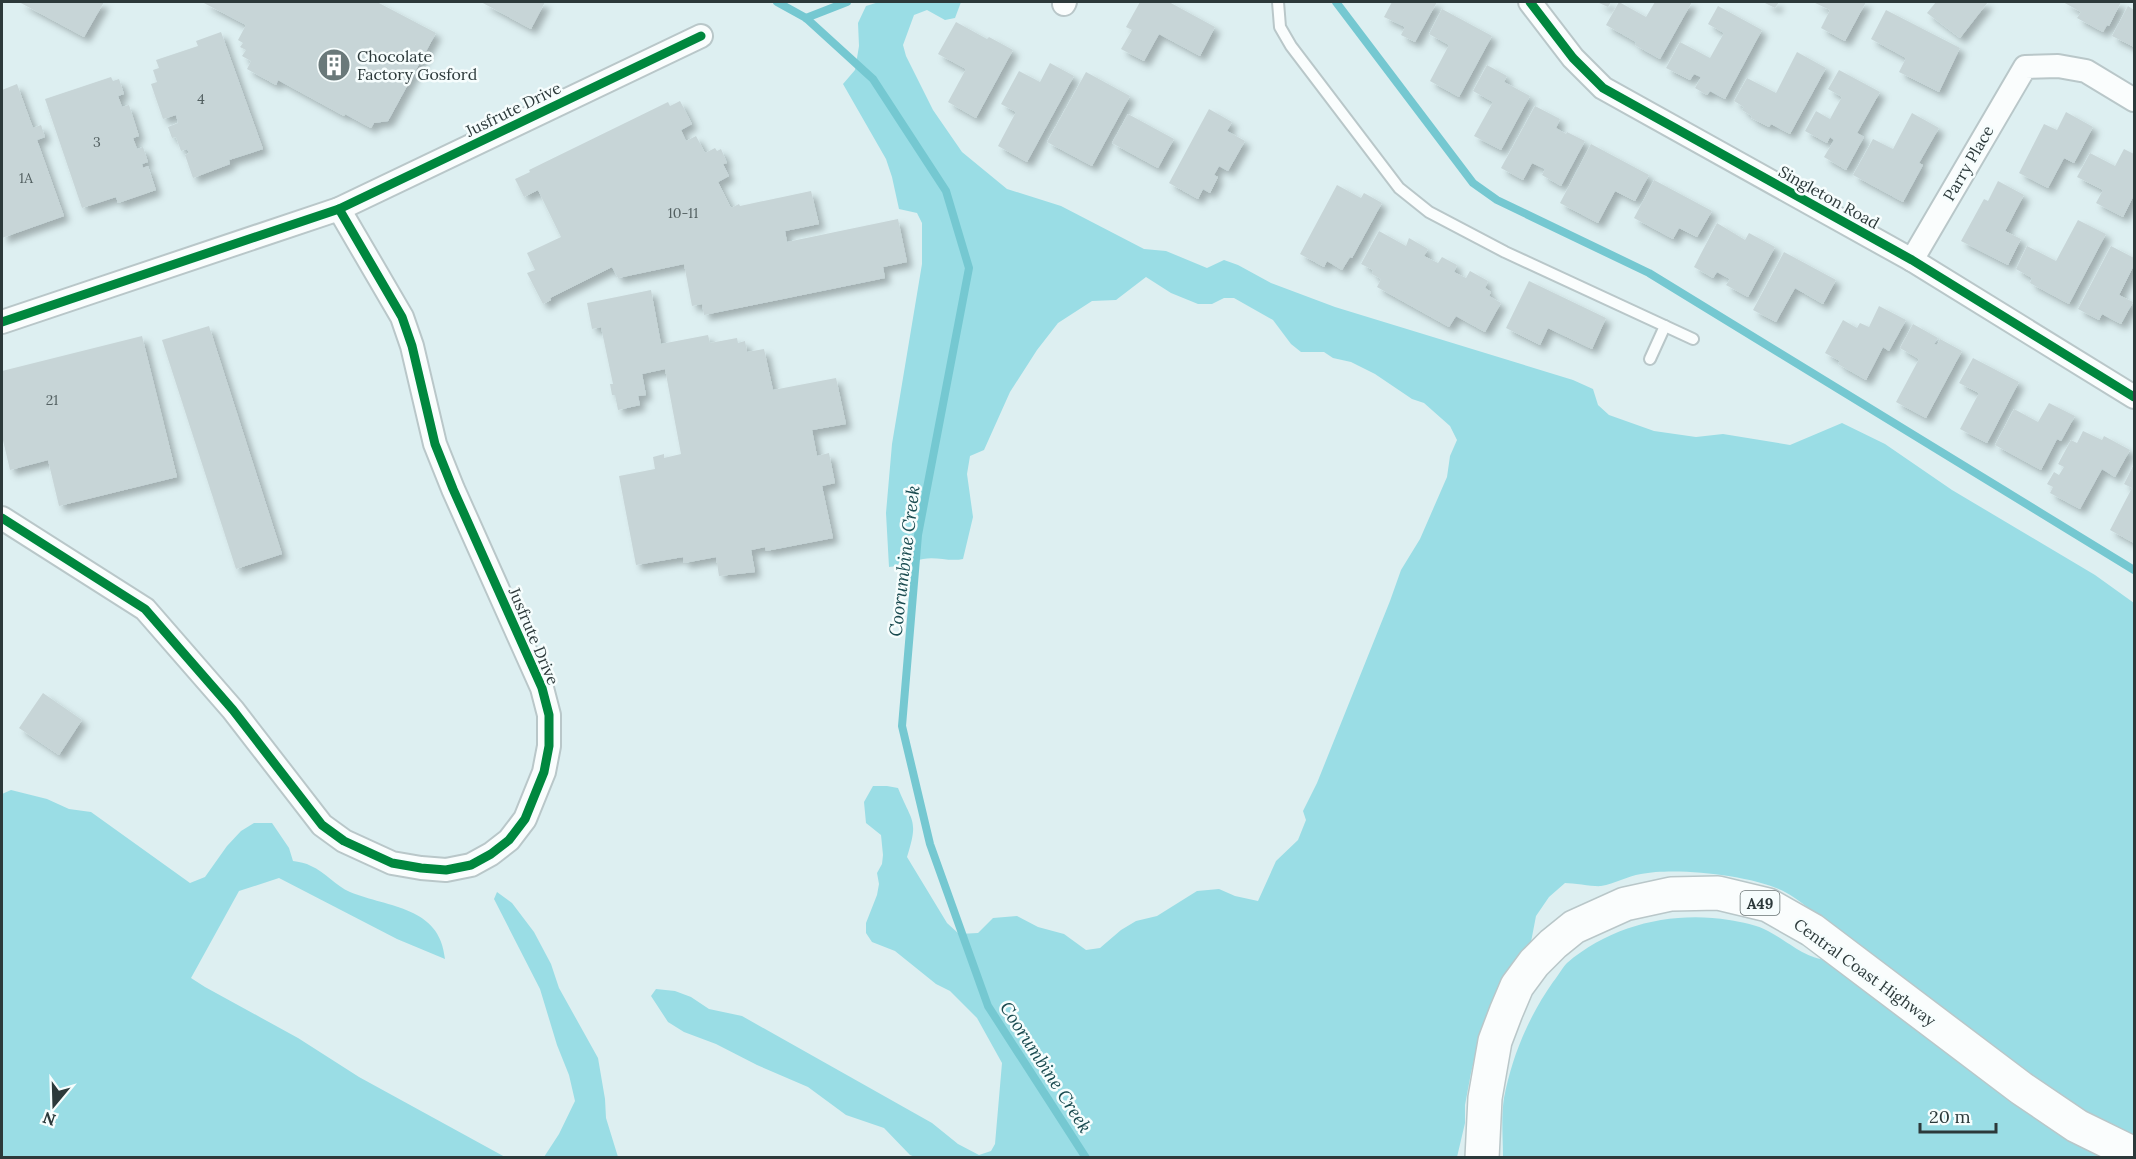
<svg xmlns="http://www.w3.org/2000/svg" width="2136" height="1159" font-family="Lora,serif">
<defs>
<filter id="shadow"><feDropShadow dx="5.5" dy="5.5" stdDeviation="3" flood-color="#0004"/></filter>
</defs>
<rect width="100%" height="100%" fill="#ddeff1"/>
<g fill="#9adde5">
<path d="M879,2H961L955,18L945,20L927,10L914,15L903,45L906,56L933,110L962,152L1007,189L1061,206L1144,249L1166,251L1207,268L1224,260L1238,265L1271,283L1335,307L1573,380L1593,389L1598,405L1609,415L1654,431L1696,437L1723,434L1790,445L1842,423L1885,444L1952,490L2095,575L2134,603V1157H1503C1503,1138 1501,1117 1504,1098C1512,1056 1529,1016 1553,982C1558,976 1562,968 1567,963C1612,925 1672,911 1729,920C1741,922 1758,925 1768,931C1789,942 1805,959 1829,960V924C1815,914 1800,900 1785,892C1753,875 1676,867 1641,874C1627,876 1615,884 1601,886C1595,887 1574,883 1565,883L1549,897L1536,916L1531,942L1520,956L1478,1044L1471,1073L1465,1105V1123L1457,1157H915L910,1155L884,1128L846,1115L808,1087L757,1065L716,1044L684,1032L668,1022L651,996L656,989L675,991L691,997L709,1009L742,1016L932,1123L958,1144L979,1155L991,1151L995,1144L1002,1063L977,1018L950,991L936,984L895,951L872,942L866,933V923L877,895L879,884L877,873L882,864L883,855L881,835L866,823L864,802L873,786H887L898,788C912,823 919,819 907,857L947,923L959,934L978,933L993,918L1017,916L1038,927L1064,934L1086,950L1100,948L1121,930L1136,921L1157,916L1197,891L1219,889L1235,896L1258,901L1276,861L1298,840L1306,820L1303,811L1317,783L1390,601L1401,570L1420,539L1447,477L1450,456L1457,440L1450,426L1424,403L1412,399L1375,374L1351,362L1333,358L1324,352H1301L1291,344L1273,320L1234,298H1224L1212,304H1198L1171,293L1146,277L1116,300L1092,301L1058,323L1037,350L1010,392L984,450L970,456L967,474L973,517L963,559C949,562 936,556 923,559C911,561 901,566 889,567L886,513L892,444L922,264V223L917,213L899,209L892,177L886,159L843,84L855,70L859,46L858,23L866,6Z"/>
<path d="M11,790L47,799L69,809L91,812L190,883L205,877L227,846L241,831L254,823H272L289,848L293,861C299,862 306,863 311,866C325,872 336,886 350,892C389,908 440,906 445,959L397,939L279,878L239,891L191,978L205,987L298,1038L359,1077L505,1157H2V794Z"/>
<polygon points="497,892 512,903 534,932 551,964 559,988 598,1058 605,1099 606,1118 618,1157 544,1157 559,1134 575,1101 569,1075 557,1045 540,989 494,899"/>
</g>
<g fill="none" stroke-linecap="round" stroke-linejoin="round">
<g stroke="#75c8d1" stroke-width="8">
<polyline points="777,2 806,18 873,79 946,191 969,268 918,535 902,726 930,844 988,1006 1086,1158"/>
<polyline points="1336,2 1473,183 1497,200 1649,273 2134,570"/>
<polyline points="806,18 847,2"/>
</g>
</g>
<g fill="#c7d5d7" filter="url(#shadow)">
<polygon points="19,2 104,2 84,37"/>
<polygon points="202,2 377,2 436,33 388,121 374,123 371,128 345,114 344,116 278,80 276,85 247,69 251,61 242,56 246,50 240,47 243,43 238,40 246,25"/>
<polygon points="481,2 545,2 531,29"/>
<polygon points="1140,2 1169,2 1215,27 1200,56 1159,34 1144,61 1121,49 1132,30 1126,27"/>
<polygon points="1392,2 1437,2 1415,42 1401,35 1405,27 1384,17"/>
<polygon points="1597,2 1611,2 1608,7"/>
<polygon points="1619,2 1646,17 1655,2 1692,2 1660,59 1635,45 1636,42 1606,25"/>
<polygon points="1763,2 1779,2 1775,8"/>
<polygon points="1813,2 1866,2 1845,41 1821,28 1830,10"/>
<polygon points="1936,2 1988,2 1960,38 1927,13"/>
<polygon points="2063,2 2121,2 2109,26 2107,25 2103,32 2077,18 2081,12"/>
<polygon points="1718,6 1762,30 1725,99 1710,91 1707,95 1695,88 1701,77 1694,74 1690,80 1666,68 1680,42 1710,58 1724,33 1708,24"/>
<polygon points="2128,6 2134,10 2134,47 2112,36"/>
<polygon points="1442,9 1492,36 1459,97 1430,81 1449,45 1429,34"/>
<polygon points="1886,10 1960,48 1939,92 1899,72 1906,58 1871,39"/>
<polygon points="956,22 987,39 989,37 1013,50 976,118 948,102 966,69 938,54"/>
<polygon points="221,32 263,149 229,160 230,164 193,178 185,155 189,153 187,149 181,151 176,137 172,138 168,127 178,123 176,115 163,119 151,84 157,82 153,70 159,68 156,60 198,46 196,41"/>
<polygon points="1797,52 1826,68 1790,134 1771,124 1769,127 1751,118 1752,116 1742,110 1744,107 1734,101 1747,78 1776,93"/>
<polygon points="1050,63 1074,76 1027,162 998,146 1016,112 1001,104 1019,71 1040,82"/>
<polygon points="1487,65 1507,76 1504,82 1530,96 1501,150 1474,136 1493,102 1473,91"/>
<polygon points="1839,70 1880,92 1857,133 1864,137 1846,170 1824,157 1834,140 1830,137 1827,143 1805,131 1816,111 1830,119 1842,97 1828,89"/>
<polygon points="1086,72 1130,96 1092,166 1047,142"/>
<polygon points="111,77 113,81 119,79 124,94 118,96 122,107 129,105 139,136 133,138 137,149 143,147 148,162 142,164 143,168 148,166 156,190 118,203 116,197 82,208 45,99"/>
<polygon points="17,84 33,128 41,125 45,137 37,140 64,216 2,238 2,90"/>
<polygon points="680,101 692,124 681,130 686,141 696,136 705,153 715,148 717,151 721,149 727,163 723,164 729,176 718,182 731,208 739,204 740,206 811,191 819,224 785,231 787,242 898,219 907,262 883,267 885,278 704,315 702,304 692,306 684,264 618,278 612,267 550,298 551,300 543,304 527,273 535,270 527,253 561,237 538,190 524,197 515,179 530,172 529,170 668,102 670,106"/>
<polygon points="1535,106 1560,119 1556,128 1566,134 1567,132 1585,141 1561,186 1542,175 1545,169 1532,163 1523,180 1501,168"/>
<polygon points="1209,109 1232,122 1227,131 1245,141 1228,171 1219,166 1214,175 1218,177 1210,193 1203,189 1198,199 1169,183"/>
<polygon points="2066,112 2093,127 2074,163 2064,158 2048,188 2019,173 2044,124 2057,130"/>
<polygon points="1912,113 1939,128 1919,163 1923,165 1903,202 1853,175 1873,139 1893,149"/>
<polygon points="1128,114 1174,139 1158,168 1112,143"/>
<polygon points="1591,144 1649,175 1635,201 1615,191 1598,223 1560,203"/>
<polygon points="2124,149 2134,154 2134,195 2123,217 2096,203 2103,190 2077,177 2090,153 2115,166"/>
<polygon points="1654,180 1712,211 1697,237 1679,228 1673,239 1634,218"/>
<polygon points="1998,181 2024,195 2005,231 2021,239 2008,265 1961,241 1984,199 1988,201"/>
<polygon points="1337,185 1361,198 1364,193 1382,203 1352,258 1350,257 1342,270 1327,261 1324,267 1300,254"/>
<polygon points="2078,220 2106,234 2069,304 2030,283 2032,278 2016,269 2027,246 2056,261"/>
<polygon points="1717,223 1745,240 1749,233 1775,247 1748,297 1726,285 1730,279 1717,272 1713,278 1694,267"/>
<polygon points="1379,231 1406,246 1409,238 1428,249 1424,256 1438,263 1442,257 1457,265 1454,272 1466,278 1470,271 1488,281 1485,288 1491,292 1489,296 1501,303 1485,332 1456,316 1449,327 1377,287 1381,279 1372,274 1373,270 1361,264"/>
<polygon points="2111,246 2134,258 2134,265 2119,295 2133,302 2121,324 2102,314 2099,320 2078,309"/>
<polygon points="1784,252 1836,280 1823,304 1795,288 1776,322 1753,310"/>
<polygon points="1529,281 1606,318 1592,349 1548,328 1540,345 1506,328"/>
<polygon points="651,290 661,344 708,335 710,343 737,338 738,343 745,341 747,352 764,349 773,390 836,378 846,424 812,430 817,456 829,453 835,483 822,486 833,538 766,551 765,547 751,550 755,572 719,576 716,557 684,563 683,557 636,565 619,476 655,469 653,457 664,454 664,458 681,454 665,369 642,374 646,395 638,396 640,405 618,410 615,395 612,395 610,384 613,384 601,327 592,329 587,303"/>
<polygon points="1879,306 1906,320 1889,351 1883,347 1866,380 1838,364 1840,361 1825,353 1843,320 1857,328 1860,323 1869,327"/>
<polygon points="1913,324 1938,338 1934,344 1937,345 1940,339 1962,351 1926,418 1896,402 1919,359 1900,348"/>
<polygon points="209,326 282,554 236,569 162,340"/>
<polygon points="142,336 177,477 59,506 48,460 10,470 2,436 2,371"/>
<polygon points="1973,358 2019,382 1987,443 1960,429 1979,393 1959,383"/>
<polygon points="2049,403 2075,416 2061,441 2057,439 2041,470 1995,445 2014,409 2038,422"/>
<polygon points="2083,431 2102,440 2104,436 2130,450 2115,477 2102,469 2080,509 2050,493 2053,487 2047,484 2054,472 2059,475 2064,467 2058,464 2071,440 2077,443"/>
<polygon points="2134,464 2134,543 2110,530 2132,488 2124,484"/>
<polygon points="43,693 82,720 59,755 19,728"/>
</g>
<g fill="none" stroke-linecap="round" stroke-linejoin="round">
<g stroke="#b9c7c9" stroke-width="14">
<g id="service">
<polyline points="1278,2 1280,27 1291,46 1399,188 1429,212 1505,252 1693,339"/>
<polyline points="1650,359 1665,326"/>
</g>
</g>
<g stroke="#b9c7c9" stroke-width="26">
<g id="minor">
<polyline points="1530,2 1573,58 1603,88 1912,260 2134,397"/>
<polyline points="1064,4 1065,2"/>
<polyline points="1912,260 2025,67 2058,66 2086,71 2134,100"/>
<polyline points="2,322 339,209 701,36"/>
<polyline points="2,518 145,609 233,710 322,825 344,841 392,863 421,868 446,870 471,865 491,854 509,840 525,819 544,772 549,746 549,715 542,688 453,489 435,444 412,346 402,317 339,209"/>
</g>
</g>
<g stroke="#b9c7c9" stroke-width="36">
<polyline id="trunk" points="1482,1158 1485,1098 1495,1041 1506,1012 1517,986 1534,963 1553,944 1574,927 1625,904 1671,894 1718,893 1768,905 1812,930 2021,1088 2077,1126 2134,1154"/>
</g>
<use href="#service" stroke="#fafdfd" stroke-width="10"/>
<use href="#minor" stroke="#fafdfd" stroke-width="22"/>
<use href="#trunk" stroke="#fafdfd" stroke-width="33"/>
<g stroke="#f6fdfd" stroke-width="13">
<g id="cycleway">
<polyline points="1530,2 1573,58 1603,88 1912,260 2134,397"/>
<polyline points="2,322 339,209 701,36"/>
<polyline points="2,518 145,609 233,710 322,825 344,841 392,863 421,868 446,870 471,865 491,854 509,840 525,819 544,772 549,746 549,715 542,688 453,489 435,444 412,346 402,317 339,209"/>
</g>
</g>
<use href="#cycleway" stroke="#00873e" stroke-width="9"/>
</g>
<defs>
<g id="building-disc" transform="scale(1.725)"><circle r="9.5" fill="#6a797a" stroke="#f6fdfd"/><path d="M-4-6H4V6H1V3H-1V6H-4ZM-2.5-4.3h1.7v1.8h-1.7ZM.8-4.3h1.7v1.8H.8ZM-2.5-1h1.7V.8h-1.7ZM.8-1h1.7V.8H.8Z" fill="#fff"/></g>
</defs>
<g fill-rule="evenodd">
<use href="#building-disc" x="334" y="65"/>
</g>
<g text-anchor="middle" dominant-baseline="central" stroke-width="5" stroke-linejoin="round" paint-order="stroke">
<g font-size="14" fill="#536061">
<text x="201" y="99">4</text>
<text x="97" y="142">3</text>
<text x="26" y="178">1A</text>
<text x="683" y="213">10-11</text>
<text x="52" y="400">21</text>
</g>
<rect fill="#f6fdfd" stroke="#697474" stroke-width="1.5" x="1740.5" y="891" width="39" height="24" rx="4.5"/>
<g font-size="15" font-weight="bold" fill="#2c393a">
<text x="1760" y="903">A49</text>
</g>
<g font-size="16" fill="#2c393a" stroke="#f6fdfd" text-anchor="start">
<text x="357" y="56">Chocolate<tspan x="357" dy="18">Factory Gosford</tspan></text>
</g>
<g font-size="16" fill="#2c393a" stroke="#f6fdfd">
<text transform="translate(513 109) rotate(-26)">Jusfrute Drive</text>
<text transform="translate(1968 163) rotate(-60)">Parry Place</text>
<text transform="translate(1829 197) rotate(29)">Singleton Road</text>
<text transform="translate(534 636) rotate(67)">Jusfrute Drive</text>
<text transform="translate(1865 972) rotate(36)">Central Coast Highway</text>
</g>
<g font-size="18" font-style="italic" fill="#194a4f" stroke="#f6fdfd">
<text transform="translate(904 561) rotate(-83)">Coorumbine Creek</text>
<text transform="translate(1046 1067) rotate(57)">Coorumbine Creek</text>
</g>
</g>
<rect width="2136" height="1159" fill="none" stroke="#2c393a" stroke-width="6"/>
<g transform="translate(54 1105) rotate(199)" stroke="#f6fdfd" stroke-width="4.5" paint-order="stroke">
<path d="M0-4.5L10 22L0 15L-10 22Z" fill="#2c393a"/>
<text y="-9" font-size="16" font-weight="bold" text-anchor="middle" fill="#2c393a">N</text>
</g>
<path d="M1920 1123v9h76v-9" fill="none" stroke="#2c393a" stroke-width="3"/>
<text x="1929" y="1123" font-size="18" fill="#2c393a" stroke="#f6fdfd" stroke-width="4.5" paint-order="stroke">20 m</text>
</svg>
